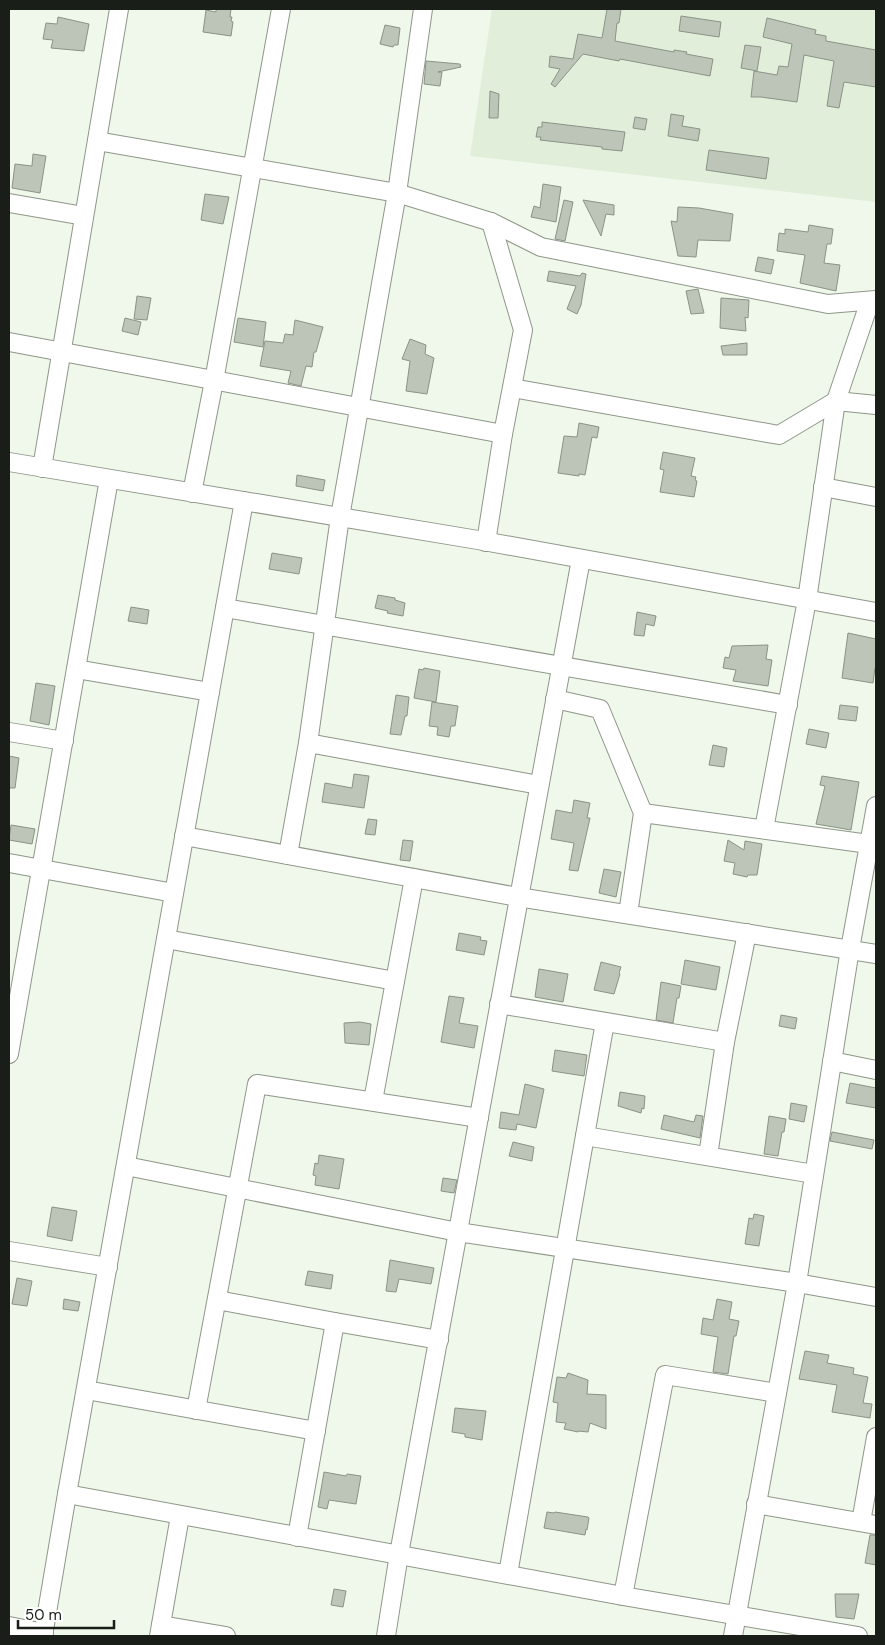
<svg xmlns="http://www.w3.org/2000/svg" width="885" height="1645" font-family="'DM Sans',sans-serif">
<rect width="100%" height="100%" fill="#eff8ea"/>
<polygon fill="#e1efda" points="492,9 876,9 876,202 470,156"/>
<g fill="#bcc5b8" stroke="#8b9386">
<polygon points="216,9 231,9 230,17 232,17 231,21 233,22 231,36 203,32 206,10 216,12"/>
<polygon points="607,9 621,9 619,23 617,23 615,41 674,52 674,50 687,52 686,54 713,59 710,76 620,59 619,61 583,54 555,87 551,84 560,69 549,67 550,56 573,59 578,34 602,38"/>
<polygon points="681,16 721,22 719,37 679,31"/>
<polygon points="58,17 89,24 84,51 51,48 53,40 43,39 46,23 57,24"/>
<polygon points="767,18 816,30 815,34 826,36 826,41 876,50 876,87 844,82 839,108 827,106 834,61 804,55 797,102 761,97 751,97 754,71 777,75 779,66 788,67 792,44 763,37"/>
<polygon points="385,25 400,28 398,45 394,45 393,47 380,44"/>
<polygon points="745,45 761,47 757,71 741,68"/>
<polygon points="426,61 460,64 461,67 438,72 442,72 440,86 424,84"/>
<polygon points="490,91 499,94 498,118 489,118"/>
<polygon points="671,114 684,116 682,126 700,129 698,141 668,136"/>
<polygon points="635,117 647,119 645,130 633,128"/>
<polygon points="542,122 625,132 622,151 602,149 602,147 540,140 541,137 536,137 538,127 542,127"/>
<polygon points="709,150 769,158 766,179 706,170"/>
<polygon points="33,154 46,156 40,193 12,188 15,164 32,166"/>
<polygon points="543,184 561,187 556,222 531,217 534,206 540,208"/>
<polygon points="205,194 229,197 223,224 201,220"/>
<polygon points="564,200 573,202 565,241 555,239"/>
<polygon points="583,200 614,205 614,215 606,214 601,236"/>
<polygon points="678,207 699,208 733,214 730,241 698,240 696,257 678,256 671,221 677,222"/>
<polygon points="809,225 833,229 831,244 827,244 824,263 840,265 836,291 800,283 805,255 777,251 779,233 785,234 785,229 808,232"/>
<polygon points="758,257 774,260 771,274 755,271"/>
<polygon points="549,271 580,276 582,273 586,274 581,305 577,314 567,309 576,286 547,281"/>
<polygon points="698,289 704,313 691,314 686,291"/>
<polygon points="137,296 151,298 147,320 134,319"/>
<polygon points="721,298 749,300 748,318 745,317 746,331 720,328"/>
<polygon points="125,318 141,322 138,335 122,331"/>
<polygon points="238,318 266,322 263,347 234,342"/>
<polygon points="295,320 323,327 316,352 314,352 312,367 306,366 301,386 288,383 291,371 260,366 265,341 283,343 285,334 293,335"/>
<polygon points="410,339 426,345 425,354 434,358 427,394 406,391 410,361 402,359"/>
<polygon points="747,343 747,355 723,355 721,346"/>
<polygon points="579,423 599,427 597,438 592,437 585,475 579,474 579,476 558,473 564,436 577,437"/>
<polygon points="663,452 695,458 691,476 696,477 695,480 697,481 694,497 660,492 664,470 660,469"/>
<polygon points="297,475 325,480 323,491 296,486"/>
<polygon points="272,553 302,558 299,574 269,569"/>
<polygon points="378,595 395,598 395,600 405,603 403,616 387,613 388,611 375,608"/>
<polygon points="131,607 149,610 147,624 128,621"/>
<polygon points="637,612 656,616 654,626 646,624 644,636 634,635"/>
<polygon points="848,633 876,639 876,668 875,668 873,683 842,678"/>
<polygon points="768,645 766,659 772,660 768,686 733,681 736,670 723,668 725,657 729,658 732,646"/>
<polygon points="424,668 440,671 436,702 414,698 419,669 423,670"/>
<polygon points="36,683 55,686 49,725 30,721"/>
<polygon points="396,695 409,697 407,716 405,716 401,735 390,734"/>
<polygon points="432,702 458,706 455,726 451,726 449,737 437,735 438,727 429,726"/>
<polygon points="840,705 858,707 856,721 838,719"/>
<polygon points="809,729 829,733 826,748 806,744"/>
<polygon points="713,745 727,748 724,767 709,765"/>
<polygon points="9,756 19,758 15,788 9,788"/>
<polygon points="354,774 369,776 364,808 322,802 325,783 352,788"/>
<polygon points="822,776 859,782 851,830 816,824 825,786 820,785"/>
<polygon points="574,800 590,803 587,818 590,818 578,871 569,870 574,843 551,839 556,810 572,813"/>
<polygon points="368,819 377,820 375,835 365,834"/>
<polygon points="11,825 35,829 32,844 9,840"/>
<polygon points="403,840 413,841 410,861 400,860"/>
<polygon points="728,840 744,850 745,841 762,844 757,875 748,875 747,877 733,874 735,863 724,861"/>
<polygon points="604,869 621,872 616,897 599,893"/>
<polygon points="459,933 481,937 480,940 487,941 484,955 456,950"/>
<polygon points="685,960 720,967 716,990 681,984"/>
<polygon points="601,962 621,967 619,973 620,974 614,994 594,990"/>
<polygon points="539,969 568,974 563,1002 535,997"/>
<polygon points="661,982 681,986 679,998 677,998 673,1023 656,1020"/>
<polygon points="449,996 464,998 459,1023 478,1026 474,1048 441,1042"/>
<polygon points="781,1015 797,1018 795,1029 779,1026"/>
<polygon points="360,1022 371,1024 369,1045 345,1043 344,1023"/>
<polygon points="555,1050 587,1055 584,1076 552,1071"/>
<polygon points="850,1083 876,1088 876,1108 846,1103"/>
<polygon points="525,1084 544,1089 536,1128 517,1124 516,1130 499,1128 501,1112 519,1115"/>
<polygon points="620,1092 645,1096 644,1109 642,1108 641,1113 618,1106"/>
<polygon points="791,1103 807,1106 804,1122 789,1119"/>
<polygon points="664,1115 694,1122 696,1115 703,1116 700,1138 661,1129"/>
<polygon points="769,1116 786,1119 784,1132 782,1132 778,1156 764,1154"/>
<polygon points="832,1132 874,1140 872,1149 830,1141"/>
<polygon points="513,1142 534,1147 532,1161 509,1156"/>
<polygon points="319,1155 344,1159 339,1189 315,1185 316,1176 313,1175 315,1163 318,1164"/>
<polygon points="443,1178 457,1180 454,1193 441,1191"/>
<polygon points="52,1207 77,1211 72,1241 47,1236"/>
<polygon points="754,1214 764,1216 759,1246 745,1244 749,1218 753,1219"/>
<polygon points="390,1260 434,1268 431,1284 399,1279 396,1292 386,1291"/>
<polygon points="308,1271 333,1275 331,1289 305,1285"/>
<polygon points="17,1278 32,1281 27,1306 12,1304"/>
<polygon points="64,1299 80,1302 78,1311 63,1309"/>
<polygon points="717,1299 732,1302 729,1319 739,1321 736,1336 734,1336 728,1374 713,1372 718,1337 701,1334 703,1318 713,1320"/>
<polygon points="805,1351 829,1355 827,1363 854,1368 853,1374 868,1377 863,1403 872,1404 870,1418 832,1412 837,1385 799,1379"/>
<polygon points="568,1373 588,1380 587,1394 606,1395 606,1429 590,1423 588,1432 578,1431 578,1432 564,1429 566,1423 556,1422 558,1403 553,1402 557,1377 566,1378"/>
<polygon points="455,1408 486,1411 482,1440 465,1437 465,1434 452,1432"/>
<polygon points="324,1472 346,1476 347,1474 361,1476 356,1504 329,1500 327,1509 318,1507"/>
<polygon points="547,1512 554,1513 555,1512 588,1517 589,1518 587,1530 586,1529 585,1535 544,1528"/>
<polygon points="870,1535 876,1535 876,1565 865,1563"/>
<polygon points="334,1589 346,1591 343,1607 331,1605"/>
<polygon points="835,1594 859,1594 854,1619 836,1617"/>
</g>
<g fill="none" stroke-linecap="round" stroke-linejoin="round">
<g stroke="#8e978a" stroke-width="20">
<g id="minor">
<polyline points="97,141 397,193 491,222 541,247 828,304 876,300"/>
<polyline points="9,203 84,216"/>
<polyline points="9,342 503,434"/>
<polyline points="512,388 779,435 836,401 876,405"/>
<polyline points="9,462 478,540 876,612"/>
<polyline points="42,468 119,9"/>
<polyline points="823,487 876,497"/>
<polyline points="192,493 214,381 281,9"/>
<polyline points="486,542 503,434 523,330 491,222"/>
<polyline points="225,608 788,705"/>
<polyline points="76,669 210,692"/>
<polyline points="555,699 600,709 643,813 628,914"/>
<polyline points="9,732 64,741"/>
<polyline points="308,743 539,785"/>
<polyline points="643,813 869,844"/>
<polyline points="764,829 807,600 836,401 870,301"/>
<polyline points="184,836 518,897 876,954"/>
<polyline points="288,855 308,743 340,517 397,193 423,9"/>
<polyline points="9,863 174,893"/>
<polyline points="166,939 395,981"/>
<polyline points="499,1004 725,1042"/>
<polyline points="9,1054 109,479"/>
<polyline points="832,1061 876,1070"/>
<polyline points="373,1101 414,878"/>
<polyline points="585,1136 814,1174"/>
<polyline points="708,1156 725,1042 747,933"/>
<polyline points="126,1166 458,1232 797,1283 876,1297"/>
<polyline points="9,1251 108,1267"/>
<polyline points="217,1300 335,1322 439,1340"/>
<polyline points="86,1390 316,1431"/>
<polyline points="196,1410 257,1084 479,1118"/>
<polyline points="67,1494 623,1596 858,1636"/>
<polyline points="756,1504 876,1525"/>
<polyline points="861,1522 876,1437"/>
<polyline points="297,1537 335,1322"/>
<polyline points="508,1574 605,1022"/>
<polyline points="623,1596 665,1375 777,1393"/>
<polyline points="161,1625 226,1636"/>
<polyline points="9,1626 44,1633"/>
<polyline points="43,1636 67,1494 244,501"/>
<polyline points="159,1636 180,1516"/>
<polyline points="386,1636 399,1554 581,559"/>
<polyline points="733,1636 797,1283 850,949 876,806"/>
</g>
</g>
<use href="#minor" stroke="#fff" stroke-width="18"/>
</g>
<rect width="885" height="1645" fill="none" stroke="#1a1e19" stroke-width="20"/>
<path d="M18 1620v8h96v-8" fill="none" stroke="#1a1e19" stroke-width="2.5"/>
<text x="25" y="1620" font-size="15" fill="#1a1e19" stroke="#ffffff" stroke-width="4" paint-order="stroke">50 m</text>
</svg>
